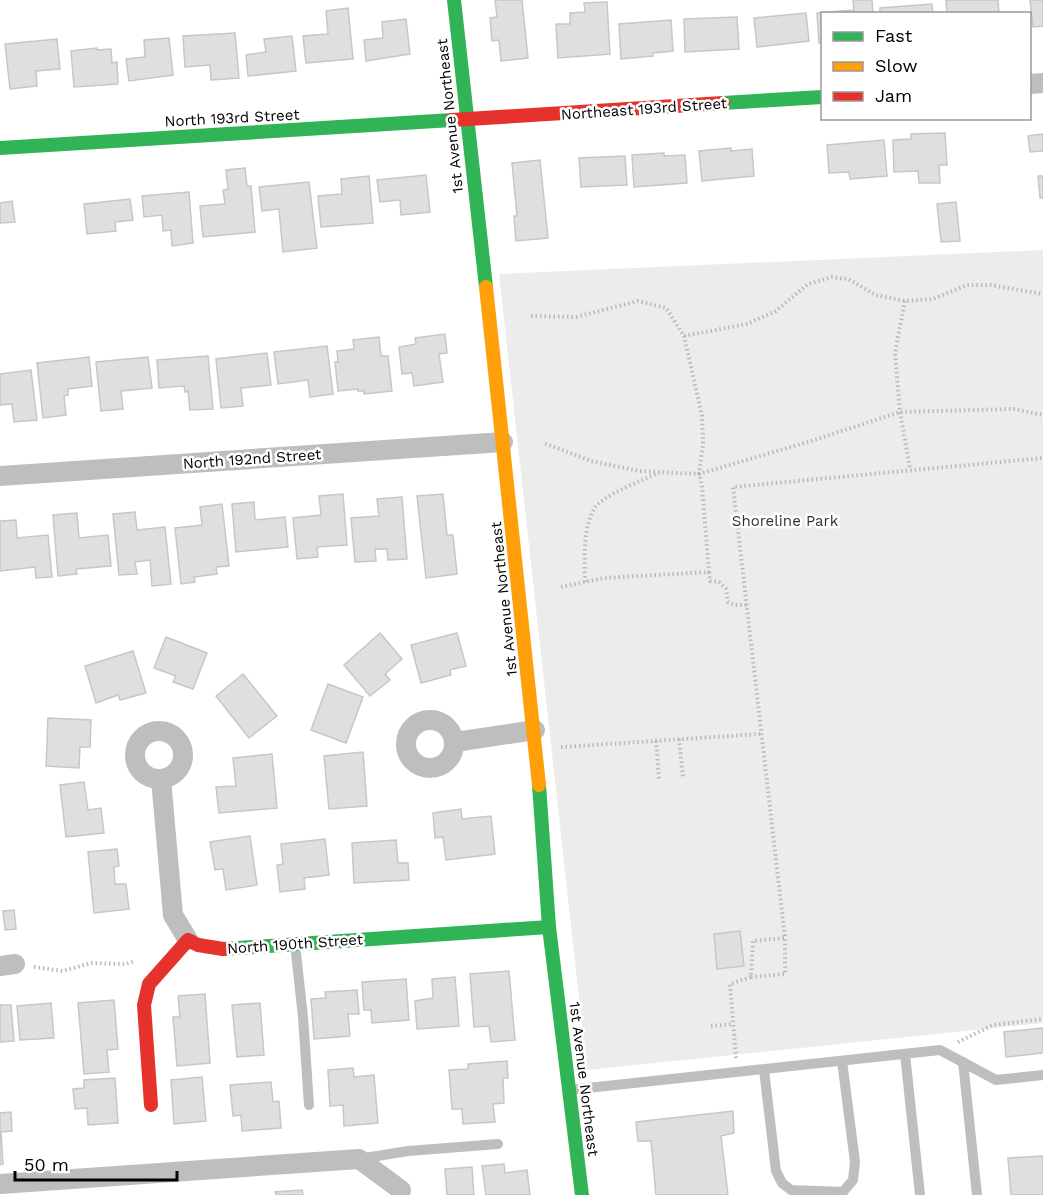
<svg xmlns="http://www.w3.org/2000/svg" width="1043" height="1195" font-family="'Work Sans',sans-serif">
<rect width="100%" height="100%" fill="#fff"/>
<polygon fill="#ececec" points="1043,250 1043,1023 587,1070 499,274"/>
<g fill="#dfdfdf" stroke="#c7c7c7" stroke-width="1.5">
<polygon points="495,0 522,0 528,58 501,61 499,40 492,41 490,18 497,17"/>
<polygon points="853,0 872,0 873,14 822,14 822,42 819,43 817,13 854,10"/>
<polygon points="946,0 998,0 999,14 947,14"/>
<polygon points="1030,0 1043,0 1043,26 1033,27"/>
<polygon points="607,2 610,54 558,58 556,24 570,24 570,13 585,12 584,3"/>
<polygon points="932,4 933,14 880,14 880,8"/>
<polygon points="348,8 353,59 306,63 303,36 328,34 326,11"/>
<polygon points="806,13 809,41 757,47 754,18"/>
<polygon points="737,17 739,49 685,52 684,19"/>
<polygon points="406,19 410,54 366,61 364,40 383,38 382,22"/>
<polygon points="671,20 673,51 653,53 653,56 621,59 619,24"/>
<polygon points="235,33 239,78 211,80 210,65 185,67 183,36"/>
<polygon points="292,36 296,71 248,76 246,55 266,52 264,39"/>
<polygon points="169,38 173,75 129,81 126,59 145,57 144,40"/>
<polygon points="57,39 60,69 36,71 37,86 10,89 5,44"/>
<polygon points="97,48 97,50 111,49 112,63 117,62 118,84 74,87 71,51"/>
<polygon points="945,133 947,165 939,165 940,183 919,183 918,171 894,172 893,140 911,139 911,134"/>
<polygon points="1043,134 1043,151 1030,152 1028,136"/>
<polygon points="884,140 887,176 850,179 849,172 829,173 827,145"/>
<polygon points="731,148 731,151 752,149 754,176 702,181 699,151"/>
<polygon points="664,153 664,156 685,155 687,183 634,187 632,155"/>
<polygon points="625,156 627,185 581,187 579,158"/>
<polygon points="540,160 548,238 516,241 514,216 517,216 512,163"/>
<polygon points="245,168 247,186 251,186 255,232 203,237 200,206 225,204 223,190 228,189 226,170"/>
<polygon points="426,175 430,212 401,215 400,200 380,202 377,180"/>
<polygon points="369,176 373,223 321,227 318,196 342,194 341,179"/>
<polygon points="1038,176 1043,176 1043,198 1040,198"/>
<polygon points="309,182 317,248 283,252 279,209 262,211 259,187"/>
<polygon points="189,192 193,243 172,246 171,230 163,231 162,215 144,217 142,196"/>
<polygon points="130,199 133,220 115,222 116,231 87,234 84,204"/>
<polygon points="12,201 15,222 0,223 0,203"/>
<polygon points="956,202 960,241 941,242 937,204"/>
<polygon points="445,334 447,353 439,354 443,382 414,386 412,373 402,374 399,347 416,344 415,338"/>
<polygon points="379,337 381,356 388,356 392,391 364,394 364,391 358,391 358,389 338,391 335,362 338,362 337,351 354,349 353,340"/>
<polygon points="327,346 333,394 310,397 308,380 278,384 274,352"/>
<polygon points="267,353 271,385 241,388 243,406 221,408 216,359"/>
<polygon points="208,356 213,409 190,410 188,391 185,392 184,386 159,388 157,360"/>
<polygon points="89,357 92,386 68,389 68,395 64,396 66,415 43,418 37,363"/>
<polygon points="148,357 152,388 121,391 123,409 101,411 96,362"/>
<polygon points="31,370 37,420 14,422 12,404 0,405 0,374"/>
<polygon points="343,494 347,545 317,547 318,557 297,559 293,518 321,515 319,496"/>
<polygon points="443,494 447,535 453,535 457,574 426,578 417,496"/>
<polygon points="402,497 407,559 388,560 387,549 375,549 376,561 355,562 351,518 379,516 377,499"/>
<polygon points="254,502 255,520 285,517 288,547 236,552 232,504"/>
<polygon points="222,504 229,566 216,567 217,574 194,577 195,582 181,584 175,528 202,525 200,507"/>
<polygon points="135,512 137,530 165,527 171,584 152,586 150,560 135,562 137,574 119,575 113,514"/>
<polygon points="77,513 79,538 108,535 111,566 76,569 77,574 58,576 53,515"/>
<polygon points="16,520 17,538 48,535 52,577 36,578 35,567 0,571 0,521"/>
<polygon points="380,633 402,659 385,674 390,680 370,696 344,665"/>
<polygon points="457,633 466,666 450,670 451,675 421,683 411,645"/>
<polygon points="166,637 207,653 193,689 173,682 176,676 154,668"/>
<polygon points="133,651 146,693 120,700 118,695 96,703 85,666"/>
<polygon points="243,674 277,716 249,738 216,696"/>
<polygon points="328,684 363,697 346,743 311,730"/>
<polygon points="48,718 91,720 90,747 80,747 79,768 46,766"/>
<polygon points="363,752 367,806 329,809 324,756"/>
<polygon points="272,754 277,808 219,813 216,787 236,786 233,758"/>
<polygon points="84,782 88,810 101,808 104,833 66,837 60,785"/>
<polygon points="461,809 462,819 491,816 495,854 446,860 443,837 435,838 433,813"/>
<polygon points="250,836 257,885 226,890 223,869 215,870 210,842"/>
<polygon points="325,839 329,875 304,878 305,889 280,892 277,865 283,864 281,844"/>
<polygon points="396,840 398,863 408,863 409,880 354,883 352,843"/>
<polygon points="117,849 119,866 114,867 115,884 126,884 129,909 94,913 88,852"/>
<polygon points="14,910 16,929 5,930 3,911"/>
<polygon points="740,931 744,966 717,969 714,934"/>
<polygon points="509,971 515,1040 491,1042 489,1026 474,1027 470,974"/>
<polygon points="455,977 459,1026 417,1029 415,1001 433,998 432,979"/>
<polygon points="406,979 409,1020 372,1023 371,1010 364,1010 362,982"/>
<polygon points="357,990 359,1014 348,1014 350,1036 314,1039 311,999 326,998 325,992"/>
<polygon points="205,994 210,1063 177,1066 173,1017 180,1017 178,996"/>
<polygon points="114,1000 118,1049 107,1050 109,1072 84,1074 78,1003"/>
<polygon points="51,1003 54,1038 20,1040 17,1006"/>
<polygon points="260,1003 264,1055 237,1057 232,1005"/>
<polygon points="0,1005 11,1005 14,1041 0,1042"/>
<polygon points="1043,1028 1043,1053 1006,1057 1004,1032"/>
<polygon points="507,1061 508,1078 503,1078 504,1103 493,1104 495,1122 463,1124 462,1109 452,1109 449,1070 468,1069 468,1064"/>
<polygon points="353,1068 354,1077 374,1075 378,1123 344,1126 343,1105 330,1106 328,1070"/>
<polygon points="202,1077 206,1121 174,1124 171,1080"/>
<polygon points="115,1078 118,1123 88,1125 87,1108 75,1109 73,1089 84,1088 84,1080"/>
<polygon points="271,1082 273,1102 279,1101 281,1128 242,1131 241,1115 233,1116 230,1085"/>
<polygon points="733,1111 734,1133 721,1136 728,1195 656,1195 651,1141 638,1141 636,1122"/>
<polygon points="11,1112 12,1131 1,1132 3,1164 0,1165 0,1113"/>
<polygon points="1043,1156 1043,1195 1011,1195 1008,1158"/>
<polygon points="504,1164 505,1173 527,1170 530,1195 486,1195 482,1166"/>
<polygon points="472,1167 474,1195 447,1195 445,1169"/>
<polygon points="302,1190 303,1195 276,1195 275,1192"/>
</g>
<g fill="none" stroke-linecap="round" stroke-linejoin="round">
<g stroke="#b9b9b9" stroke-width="4" stroke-dasharray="1.5 3" stroke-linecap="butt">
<polyline points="905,301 895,352 900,412 910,469"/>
<polyline points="531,316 576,317 638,301 666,308 684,336 702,416 703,444 699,474 639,471 591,461 544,443"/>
<polyline points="684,336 747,324 776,311 808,284 832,277 848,279 876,295 905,301 933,299 967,285 990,285 1043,294"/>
<polyline points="709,572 710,581 719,582 726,589 728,602 735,605 747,605"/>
<path d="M585,582C585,558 582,531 594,509C601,496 644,479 659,473"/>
<polyline points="561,587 604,578 709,572 702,487 699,474 811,441 900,412 1014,409 1043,415"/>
<polyline points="679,739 683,777"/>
<polyline points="656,741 659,779"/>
<polyline points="561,747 761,734"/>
<polyline points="34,967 63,971 91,963 126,964 135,961"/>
<polyline points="751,977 785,974 785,938"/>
<polyline points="711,1026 733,1024"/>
<polyline points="958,1042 993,1025 1043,1019"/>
<polyline points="736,1058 730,984 751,977 753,941 785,938 733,487 1043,458"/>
</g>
<g stroke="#bebebe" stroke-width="10">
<polyline points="295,944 303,1017 309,1105"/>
<polyline points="905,1054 920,1195"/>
<polyline points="963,1062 977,1195"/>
<polyline points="764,1070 776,1171 782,1183 791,1190 843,1192 853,1180 855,1162 842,1061"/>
<polyline points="569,1090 940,1050 996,1080 1043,1075"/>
<polyline points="359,1159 408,1151 498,1144"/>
</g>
<g stroke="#bebebe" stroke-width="20">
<polyline points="1030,84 1043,83"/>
<polyline points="0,476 503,442"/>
<circle cx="430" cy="744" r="24"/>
<circle cx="159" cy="755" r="24"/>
<polyline points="455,742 535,730"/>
<polyline points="161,779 173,915 188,940"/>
<polyline points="0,966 15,964"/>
<polyline points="0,1184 359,1159 401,1190"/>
</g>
<g stroke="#30b455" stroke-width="14">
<polyline points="454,0 486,287"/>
<polyline points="723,103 822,97"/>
<polyline points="0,148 452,120"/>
<polyline points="539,785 549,927 582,1195"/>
<polyline points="223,949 549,927"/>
</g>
<polyline stroke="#ff9f0a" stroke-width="14" points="486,287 539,785"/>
<g stroke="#e5322d" stroke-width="14">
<polyline points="452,120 723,103"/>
<polyline points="151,1105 144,1005 149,984 188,940 198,945 223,949"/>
</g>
</g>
<g text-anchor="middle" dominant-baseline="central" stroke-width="5" stroke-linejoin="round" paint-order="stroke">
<g font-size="15" fill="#000" stroke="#fff">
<text transform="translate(644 109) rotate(-4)">Northeast 193rd Street</text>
<text transform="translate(450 116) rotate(-96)">1st Avenue Northeast</text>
<text transform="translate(232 118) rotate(-3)">North 193rd Street</text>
<text transform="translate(252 459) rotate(-4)">North 192nd Street</text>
<text transform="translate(504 599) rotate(-96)">1st Avenue Northeast</text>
<text transform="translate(295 944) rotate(-4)">North 190th Street</text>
<text transform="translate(584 1079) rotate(83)">1st Avenue Northeast</text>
</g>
<g font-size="15" fill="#333" stroke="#fff">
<text x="785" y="521">Shoreline Park</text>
</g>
</g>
<rect x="821" y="12" width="210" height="108" fill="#ffffff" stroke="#999999" stroke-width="1.5"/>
<rect x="833" y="32" width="30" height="9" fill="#30b455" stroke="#999999" stroke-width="1.5"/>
<text x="875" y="42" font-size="18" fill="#000000">Fast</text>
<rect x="833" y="62" width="30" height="9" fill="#ff9f0a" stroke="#999999" stroke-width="1.5"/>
<text x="875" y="72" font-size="18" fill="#000000">Slow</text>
<rect x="833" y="92" width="30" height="9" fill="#e5322d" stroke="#999999" stroke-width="1.5"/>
<text x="875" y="102" font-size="18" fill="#000000">Jam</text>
<path d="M15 1171v9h162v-9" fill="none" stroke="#000000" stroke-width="3"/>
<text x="24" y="1171" font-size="18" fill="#000000" stroke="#ffffff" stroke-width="4.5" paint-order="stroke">50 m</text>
</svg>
